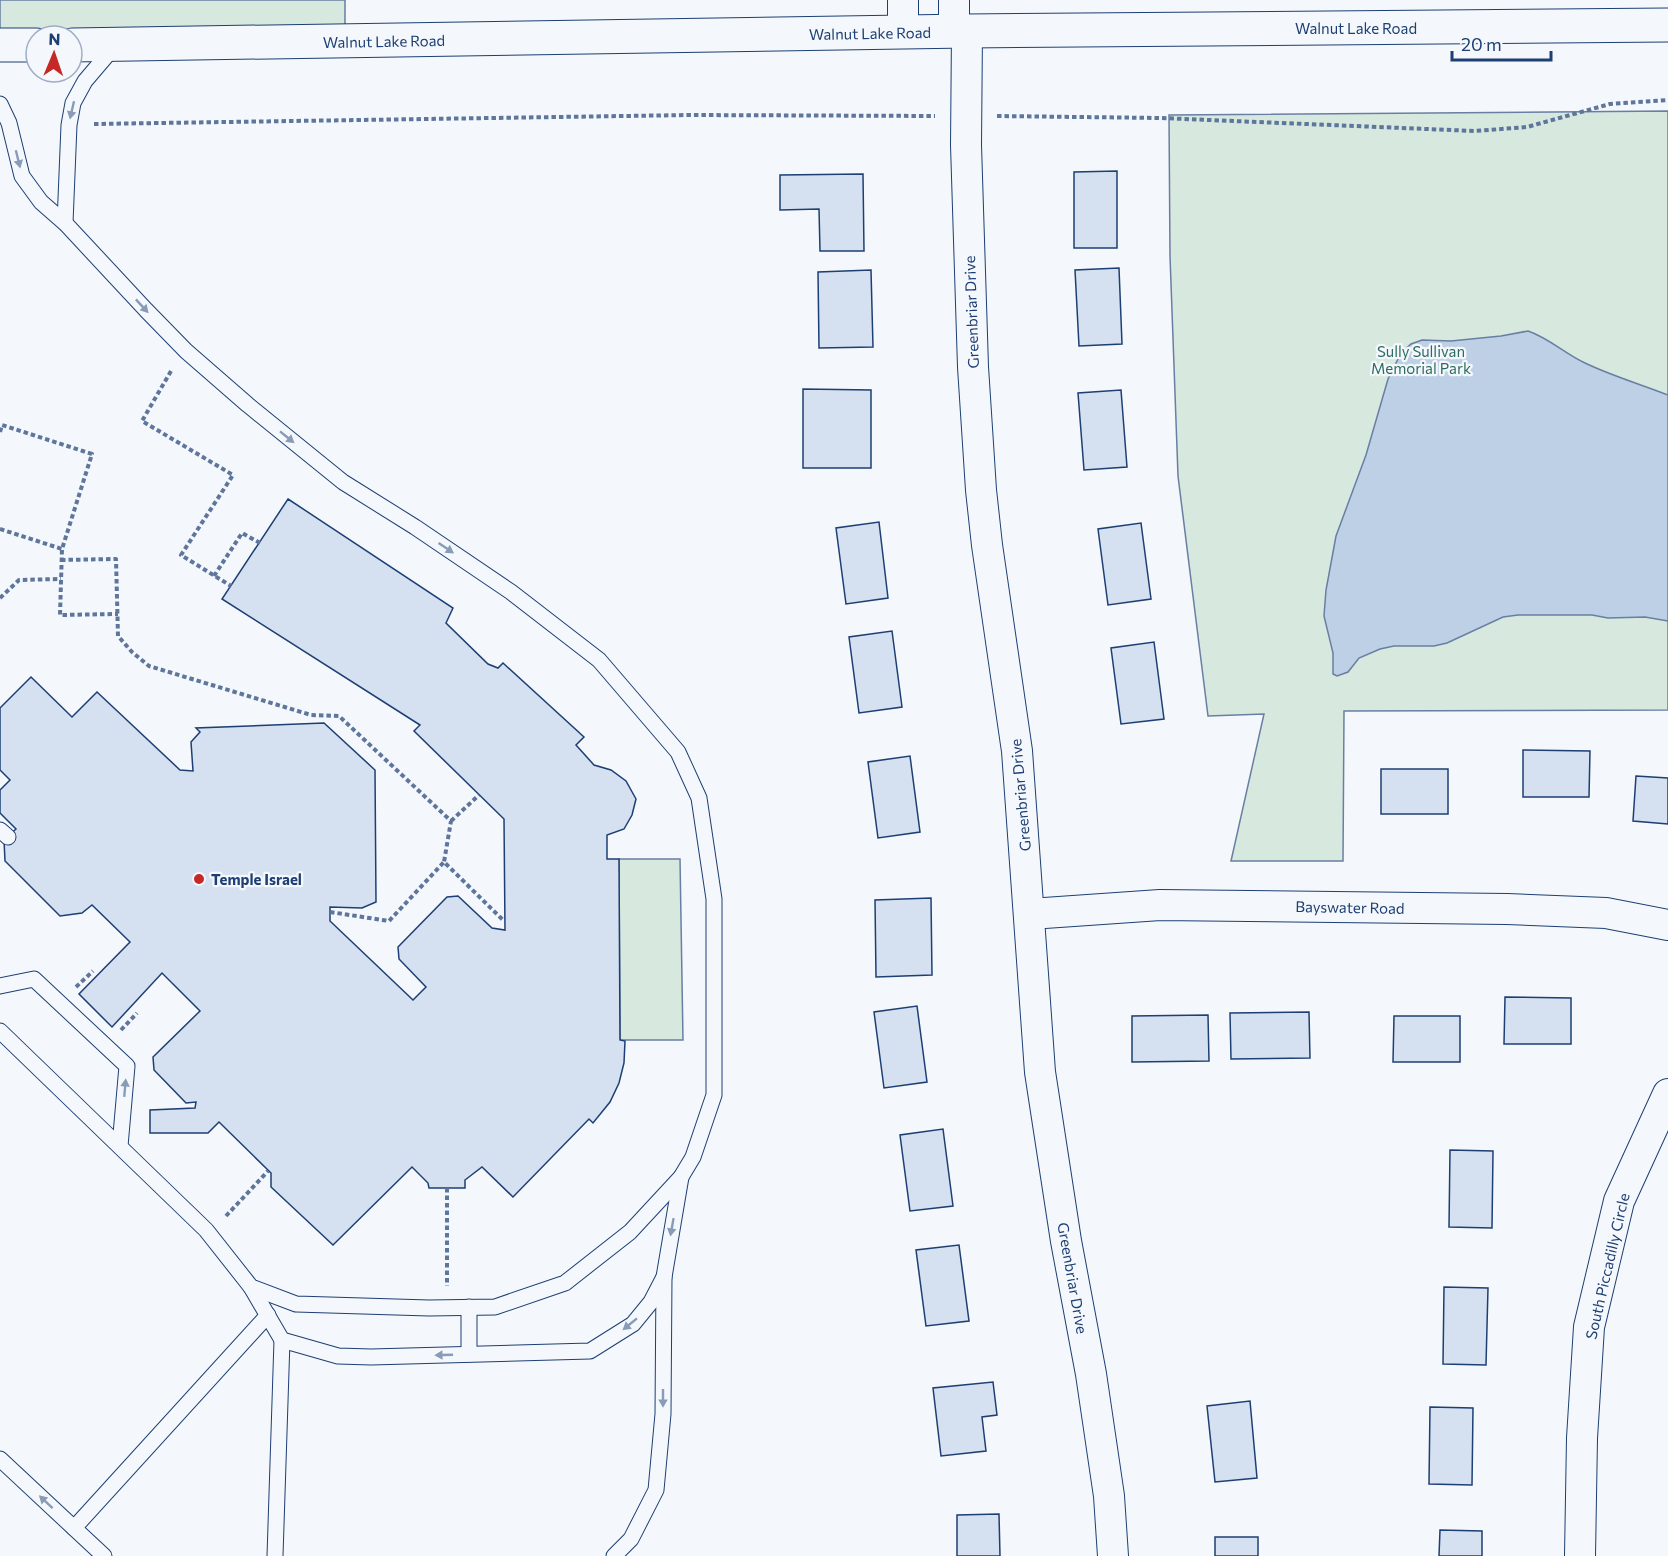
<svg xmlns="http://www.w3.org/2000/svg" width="1668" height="1556" font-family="Commissioner,sans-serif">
<rect width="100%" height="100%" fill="#f4f7fb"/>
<g fill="#d7e8df" stroke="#687fa3" stroke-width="1.5">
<polygon points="0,0 345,0 345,34 36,36 0,38"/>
<polygon points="1668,111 1668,710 1344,711 1343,861 1231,861 1264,714 1208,716 1178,476 1170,256 1169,115"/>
<polygon points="619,859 680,859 683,1040 620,1040"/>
</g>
<path fill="#bed0e5" stroke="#687fa3" stroke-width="1.5" d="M1528,331C1549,338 1565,354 1585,363C1612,376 1640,384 1668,395V621L1645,617L1608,618L1592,615H1518L1503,617L1447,643L1434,646H1394L1380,649L1359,658L1348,672L1337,676L1333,674V653L1324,616L1326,590L1336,536L1366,455L1388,379L1401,353L1411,344L1422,340L1451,341L1501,336Z"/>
<g fill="#d5e0f0" stroke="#1d3f73" stroke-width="1.5">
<polygon points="1117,171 1117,248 1074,248 1074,172"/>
<polygon points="863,174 864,251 820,251 819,209 780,210 780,175"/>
<polygon points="1119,268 1122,344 1079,346 1075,270"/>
<polygon points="871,270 873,347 819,348 818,272"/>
<polygon points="803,389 871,390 871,468 803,468"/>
<polygon points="1121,390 1127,467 1084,470 1078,393"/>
<polygon points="288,499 453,608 446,623 488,664 498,668 503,663 584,737 576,745 594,765 611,770 626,781 636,799 632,815 624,829 607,835 607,859 619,859 620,1040 625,1041 624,1063 619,1083 610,1102 593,1123 589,1119 513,1197 482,1167 465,1180 465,1188 429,1188 428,1183 412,1167 333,1245 271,1187 271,1173 219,1122 208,1133 150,1133 150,1110 195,1108 196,1102 186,1103 154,1070 153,1057 200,1011 162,973 112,1027 79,994 130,942 92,905 82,913 60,916 5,861 4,840 16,829 0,813 0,790 10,780 0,770 0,708 31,677 72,717 97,692 180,770 193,771 191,742 200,732 196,728 324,723 375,770 376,902 362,908 330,907 330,921 413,1000 426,987 399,959 398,947 447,897 458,896 492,928 505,930 504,819 414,731 420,725 222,599"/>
<polygon points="879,522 888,598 846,604 836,528"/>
<polygon points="1141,523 1151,599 1108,605 1098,529"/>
<polygon points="892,631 902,707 859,713 849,637"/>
<polygon points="1154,642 1164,719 1121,724 1111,648"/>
<polygon points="1523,750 1590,751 1589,797 1523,797"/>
<polygon points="910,756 920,832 878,838 868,762"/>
<rect x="1381" y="769" width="67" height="45"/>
<polygon points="1636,776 1668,778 1668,824 1633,821"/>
<polygon points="931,898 932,975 876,977 875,900"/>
<polygon points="1505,997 1571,998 1571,1044 1504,1044"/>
<polygon points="917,1006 927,1082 884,1088 874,1012"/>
<polygon points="1309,1012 1310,1058 1231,1059 1230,1013"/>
<polygon points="1208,1015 1209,1061 1132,1062 1132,1016"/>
<polygon points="1394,1016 1460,1016 1460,1062 1393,1062"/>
<polygon points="943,1129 953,1206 910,1211 900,1135"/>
<polygon points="1450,1150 1493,1151 1492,1228 1449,1227"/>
<polygon points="959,1245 969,1321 926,1326 916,1250"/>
<polygon points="1444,1287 1488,1288 1486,1365 1443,1364"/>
<polygon points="993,1382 997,1415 982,1417 986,1451 941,1456 933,1388"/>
<polygon points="1250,1401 1257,1478 1215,1482 1207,1406"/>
<polygon points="1430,1407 1473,1408 1472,1485 1429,1484"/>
<polygon points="999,1514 1000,1556 957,1556 957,1515"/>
<polygon points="1440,1530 1482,1531 1482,1556 1439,1556"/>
<rect x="1215" y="1537" width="43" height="19"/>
</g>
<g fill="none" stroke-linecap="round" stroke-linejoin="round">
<g stroke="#1d3f73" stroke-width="17">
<g id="service">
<polyline points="0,104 9,123 22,176 41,202 65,223 146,310 186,351 248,405 343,482 415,527 511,592 599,660 678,752 699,798 714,899 714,1095 693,1157 681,1177 630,1232 565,1283 495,1307 429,1308 296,1304 251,1287 206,1230 0,1031"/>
<polyline points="65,223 69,125 73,103 85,81 114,47"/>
<polyline points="0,830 8,837"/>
<polyline points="0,986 34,979 127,1066 120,1146"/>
<polyline points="251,1287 282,1340 338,1356 371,1357 590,1351 633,1324 651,1302 664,1277"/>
<polyline points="469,1354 469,1307"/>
<polyline points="0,1459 104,1556"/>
<polyline points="74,1528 268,1315"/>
<polyline points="275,1556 282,1340"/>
<polyline points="614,1556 631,1539 656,1490 663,1414 664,1277 681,1177"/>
</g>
</g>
<g stroke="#1d3f73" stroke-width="32">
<g id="minor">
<polyline points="903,0 903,33"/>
<polyline points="954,0 954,32"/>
<polyline points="967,31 966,145 973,367 981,490 987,545 1017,751 1040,1072 1066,1241 1091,1374 1109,1496 1113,1556"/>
<polyline points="1030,914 1160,905 1507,909 1606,913 1668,925"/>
<polyline points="1580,1556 1582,1438 1589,1327 1619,1201 1668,1094"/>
</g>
</g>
<g stroke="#1d3f73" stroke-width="35">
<g id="tertiary">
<polyline points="0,45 36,45"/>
<polyline points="72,45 967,31 1668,25"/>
</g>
</g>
<g stroke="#5e769c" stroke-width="4" stroke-dasharray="4.5 3" stroke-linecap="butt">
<polyline points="997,116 1161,118 1475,131 1527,127 1610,104 1668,100"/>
<polyline points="94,124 690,115 935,116"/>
<polyline points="171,371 142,421 233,475 181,555 231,586"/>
<polyline points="0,432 2,425 92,454 62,549 60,615 118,614"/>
<polyline points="0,529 62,549"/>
<polyline points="61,560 116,559 118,636 132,652 149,666 311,715 339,716 451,821 444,862"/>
<polyline points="214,576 242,533 260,543"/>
<polyline points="0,598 19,580 61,579"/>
<polyline points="451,821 479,795"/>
<polyline points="330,912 389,921 444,862 504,921"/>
<polyline points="76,987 93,971"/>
<polyline points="121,1030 137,1013"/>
<polyline points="447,1188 447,1286"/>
<polyline points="226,1216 268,1171"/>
</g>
<use href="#service" stroke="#f4f7fb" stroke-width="15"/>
<use href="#minor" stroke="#f4f7fb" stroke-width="30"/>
<use href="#tertiary" stroke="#f4f7fb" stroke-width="33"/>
</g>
<defs><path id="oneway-solid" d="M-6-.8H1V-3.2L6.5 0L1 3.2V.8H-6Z" transform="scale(1.5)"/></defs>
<g fill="#889bb7">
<use href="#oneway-solid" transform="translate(72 110) rotate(103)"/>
<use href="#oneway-solid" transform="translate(18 159) rotate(76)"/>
<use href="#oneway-solid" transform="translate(142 306) rotate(47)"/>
<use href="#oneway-solid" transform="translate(287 437) rotate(39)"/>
<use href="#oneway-solid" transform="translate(446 548) rotate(34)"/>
<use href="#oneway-solid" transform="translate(125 1088) rotate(-85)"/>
<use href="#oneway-solid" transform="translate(672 1227) rotate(100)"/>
<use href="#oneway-solid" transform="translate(630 1324) rotate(141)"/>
<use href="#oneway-solid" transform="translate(444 1355) rotate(178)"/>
<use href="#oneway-solid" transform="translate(663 1398) rotate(90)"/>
<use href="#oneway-solid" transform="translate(46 1502) rotate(-137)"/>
</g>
<circle fill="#c62828" stroke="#f4f7fb" stroke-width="2" cx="199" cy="879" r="6"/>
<g text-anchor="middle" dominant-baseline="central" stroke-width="4.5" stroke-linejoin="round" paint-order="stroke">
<g font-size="15" fill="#1d3f73" stroke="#f4f7fb">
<text x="1356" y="28">Walnut Lake Road</text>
<text transform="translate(870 33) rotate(-1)">Walnut Lake Road</text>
<text transform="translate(384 41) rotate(-1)">Walnut Lake Road</text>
<text transform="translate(971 312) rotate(-92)">Greenbriar Drive</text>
<text transform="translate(1020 795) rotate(-95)">Greenbriar Drive</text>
<text transform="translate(1350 907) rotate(1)">Bayswater Road</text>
<text transform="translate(1607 1266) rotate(-77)">South Piccadilly Circle</text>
<text transform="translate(1073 1278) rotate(80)">Greenbriar Drive</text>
</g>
<g font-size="15" fill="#2c6c60" stroke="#f4f7fb">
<text x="1421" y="351">Sully Sullivan<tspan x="1421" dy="17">Memorial Park</tspan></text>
</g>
<g font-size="15" font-weight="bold" fill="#1d3f73" stroke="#f4f7fb" text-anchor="start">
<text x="211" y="879">Temple Israel</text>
</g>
</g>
<g transform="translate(54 54) rotate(2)"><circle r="28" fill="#f4f7fb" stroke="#9eadc5" stroke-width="1.5"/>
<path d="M0-4.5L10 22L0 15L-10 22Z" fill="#c62828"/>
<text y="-9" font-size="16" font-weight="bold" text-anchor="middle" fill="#1d3f73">N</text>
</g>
<path d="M1452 51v9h99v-9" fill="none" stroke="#1d3f73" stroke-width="3"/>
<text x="1461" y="51" font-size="18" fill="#1d3f73" stroke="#f4f7fb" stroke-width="4.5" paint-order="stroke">20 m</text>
</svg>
